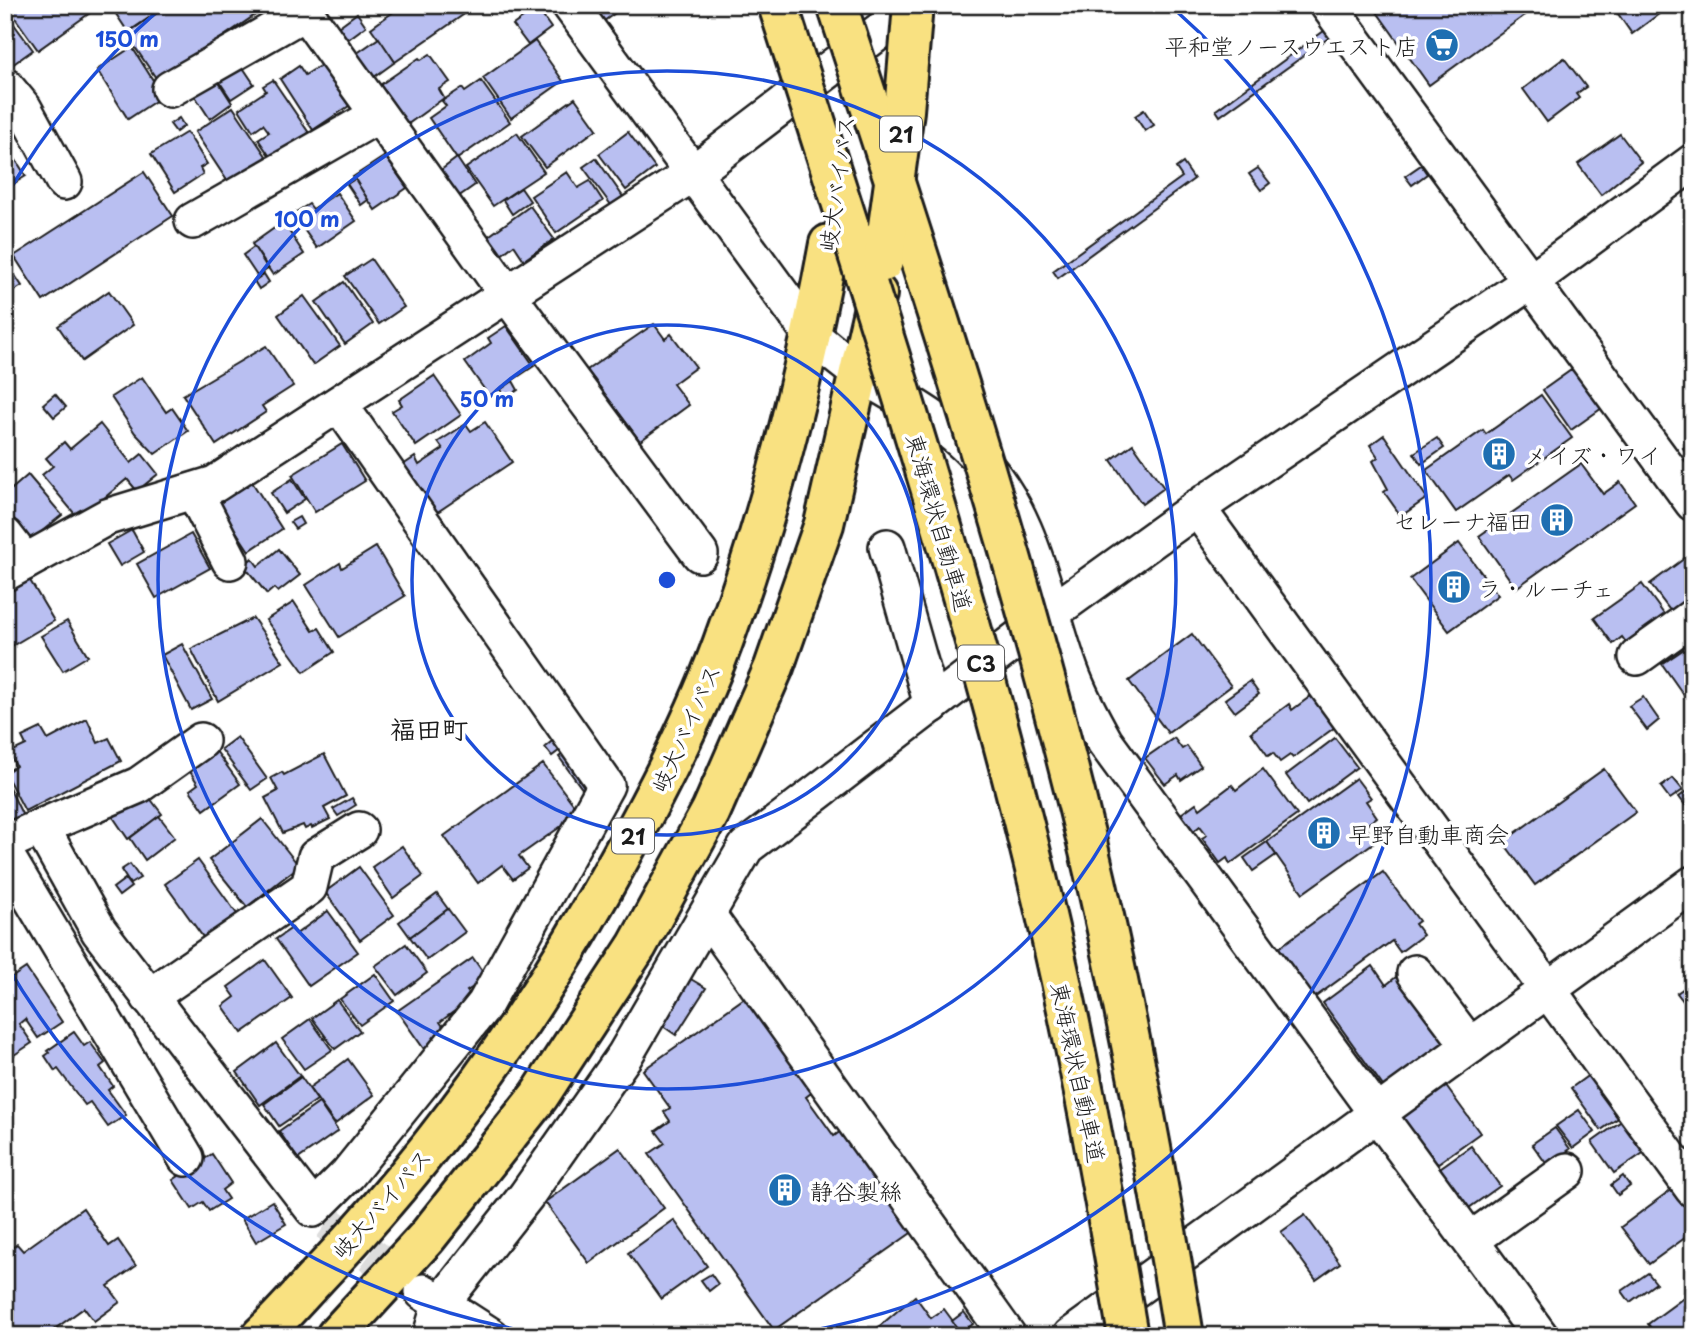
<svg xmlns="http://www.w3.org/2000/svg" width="1698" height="1341" font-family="'Playpen Sans','Klee One',sans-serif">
<rect width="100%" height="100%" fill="#fff"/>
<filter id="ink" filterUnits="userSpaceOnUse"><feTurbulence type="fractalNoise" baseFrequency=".0143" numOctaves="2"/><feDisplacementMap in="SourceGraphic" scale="14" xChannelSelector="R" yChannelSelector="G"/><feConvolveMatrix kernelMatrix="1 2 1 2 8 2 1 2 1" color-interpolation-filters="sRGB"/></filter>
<g filter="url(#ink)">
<g fill="#b9bff1" stroke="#1c1c1c" stroke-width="2">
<polygon points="6,5 101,5 38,50"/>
<polygon points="110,5 155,5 159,11 128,32"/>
<polygon points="169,5 270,5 158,81 126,34"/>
<polygon points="403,5 456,5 463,15 395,62 371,28"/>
<polygon points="592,5 626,5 604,21"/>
<polygon points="1372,5 1539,5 1429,85"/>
<polygon points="1612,5 1671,5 1632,34"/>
<polygon points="537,8 551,28 528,45 513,25"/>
<polygon points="5,12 33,50 5,70"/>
<polygon points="357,13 366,26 343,43 334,30"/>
<polygon points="1328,28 1334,34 1220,116 1216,110"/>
<polygon points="379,38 395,62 370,80 353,56"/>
<polygon points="535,41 563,81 511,118 483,78"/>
<polygon points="132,47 163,96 128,119 97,70"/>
<polygon points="430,54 450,82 439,89 444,98 408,124 380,85 419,58 421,60"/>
<polygon points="1564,58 1586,87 1576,94 1579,98 1547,122 1523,89"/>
<polygon points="321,65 349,106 313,130 280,79 299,66 305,75"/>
<polygon points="242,66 254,84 231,99 219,81"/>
<polygon points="273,80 309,133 271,158 258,139 269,132 263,124 253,131 239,109 266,91 263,86"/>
<polygon points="218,81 232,103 210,119 195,96"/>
<polygon points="481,81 510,122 457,159 429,118 446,106 442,101 462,88 465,92"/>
<polygon points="575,98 597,129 545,167 522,136"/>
<polygon points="233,107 268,159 230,185 195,132"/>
<polygon points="1144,110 1154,125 1145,131 1135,116"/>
<polygon points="9,118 16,128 5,134 5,120"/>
<polygon points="179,118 184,126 176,132 170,124"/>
<polygon points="187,132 207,164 200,168 203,174 175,192 151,154"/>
<polygon points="628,132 655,168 626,190 599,154"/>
<polygon points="517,133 544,172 493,206 466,168"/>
<polygon points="1620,134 1641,162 1601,195 1578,164"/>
<polygon points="5,143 26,176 5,189"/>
<polygon points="385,156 407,188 375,210 353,177"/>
<polygon points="457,158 475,185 455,199 437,173"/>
<polygon points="596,158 626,201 614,209 583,167"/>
<polygon points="1183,163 1194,179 1058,278 1053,271 1182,177 1176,168"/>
<polygon points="1421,165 1427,174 1412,185 1405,176"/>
<polygon points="1258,168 1270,183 1261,190 1249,174"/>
<polygon points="144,172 173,216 43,301 14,256"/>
<polygon points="567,172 578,188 590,181 603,201 556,233 531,196"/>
<polygon points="355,179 368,200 361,205 347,184"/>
<polygon points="521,188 530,201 512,214 503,200"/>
<polygon points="337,193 356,221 317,248 293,214 309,204 313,209"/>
<polygon points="530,206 554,239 524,260 514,245 500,256 486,238"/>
<polygon points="283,222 304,254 273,275 252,244"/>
<polygon points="254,247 268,269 257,276 243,255"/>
<polygon points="371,259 404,307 379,324 345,276"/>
<polygon points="8,265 22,286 12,292 5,282 5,266"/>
<polygon points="264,274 269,282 259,289 254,281"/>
<polygon points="344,282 373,324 345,344 316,302"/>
<polygon points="109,291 133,325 82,361 58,326"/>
<polygon points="304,296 340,346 313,365 278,315"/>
<polygon points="654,324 665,339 671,334 696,367 673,384 689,405 640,441 587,370"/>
<polygon points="506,326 534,366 489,396 465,362 491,343 488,338"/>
<polygon points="266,346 293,386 262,406 266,412 216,445 183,395"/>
<polygon points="1574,368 1602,408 1571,430 1543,390"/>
<polygon points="434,376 461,415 416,446 392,411 402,405 399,400"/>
<polygon points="142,377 166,412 172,408 188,431 155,454 135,433 111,397"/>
<polygon points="513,381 518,390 506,398 500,390"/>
<polygon points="55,394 66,407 54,417 43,404"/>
<polygon points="1541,395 1572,438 1513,480 1509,475 1456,512 1426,470 1483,430 1486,434"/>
<polygon points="485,422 512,462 430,517 397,469 415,457 419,465 443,449 438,442 466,424 471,431"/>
<polygon points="100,424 131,463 142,454 158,474 137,491 127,479 79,519 42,475 53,466 46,458 64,442 70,449"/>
<polygon points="1384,435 1427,498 1401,516 1384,492 1388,489 1373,461 1378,457 1370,445"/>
<polygon points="1437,438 1444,448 1421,464 1414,453"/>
<polygon points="1693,442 1693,472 1686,461 1690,458 1683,448"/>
<polygon points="342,444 365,481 315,512 292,475"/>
<polygon points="1133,444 1164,488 1142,504 1111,460"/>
<polygon points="1581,464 1603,494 1620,482 1635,503 1516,588 1479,536"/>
<polygon points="28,475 62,515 30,541 5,512 5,495"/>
<polygon points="292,479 305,499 284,513 271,493"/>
<polygon points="252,482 282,529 249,551 218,504"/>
<polygon points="299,517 303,524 295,529 290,522"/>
<polygon points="132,530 144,552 120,566 107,544"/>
<polygon points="191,534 210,568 156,598 137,564"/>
<polygon points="1459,543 1498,595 1449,631 1410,579"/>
<polygon points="376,547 405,596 339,637 306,585 340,563 342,568"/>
<polygon points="279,549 300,575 278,592 274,588 267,594 244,566 252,558 258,566"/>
<polygon points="1693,552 1693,604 1675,617 1650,584"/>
<polygon points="25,572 54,621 5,650 5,583"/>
<polygon points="1642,584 1669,621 1631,649 1622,637 1613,644 1594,618"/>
<polygon points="294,602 313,631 319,628 334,652 304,672 266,620"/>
<polygon points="253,618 283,662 218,701 191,649"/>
<polygon points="67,621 88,656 63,671 41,636"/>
<polygon points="1192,634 1231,686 1168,733 1129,681"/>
<polygon points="1693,643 1693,702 1690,704 1662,664"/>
<polygon points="182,644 212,699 191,710 162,655"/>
<polygon points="1250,681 1259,694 1235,712 1225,699"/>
<polygon points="1319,690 1342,722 1293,758 1290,755 1280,762 1273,753 1268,756 1251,732 1289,704 1292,710"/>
<polygon points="1643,697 1659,720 1647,730 1629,706"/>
<polygon points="87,719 98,743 109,738 121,761 25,811 5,773 16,766 9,753 26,745 22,737 41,728 48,740"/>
<polygon points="237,737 267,779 251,790 221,749"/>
<polygon points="557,737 564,747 552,756 545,747"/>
<polygon points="1174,738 1182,749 1187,746 1201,766 1181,780 1178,775 1165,784 1145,758"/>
<polygon points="1335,738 1357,767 1307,804 1286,775"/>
<polygon points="568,750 595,787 586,794 559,757"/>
<polygon points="216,751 240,784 204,810 190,790 198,784 189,770"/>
<polygon points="324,754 346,796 324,808 330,819 312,828 311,826 305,829 303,825 283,833 265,798 278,791 271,778 282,772 284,775"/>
<polygon points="543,764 580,813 519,856 528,868 513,879 502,865 478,883 444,836"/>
<polygon points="1263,769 1297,815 1230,864 1227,858 1220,863 1202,838 1207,835 1200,826 1194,831 1181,814 1196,803 1200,809 1232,785 1236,790"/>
<polygon points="1604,769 1636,812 1535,885 1503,842"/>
<polygon points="1356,778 1371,798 1366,801 1377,817 1365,826 1376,841 1303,893 1267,842"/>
<polygon points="1673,778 1683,790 1670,799 1661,787"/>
<polygon points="5,779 23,816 8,823 5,817"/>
<polygon points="1693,787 1693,808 1689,810 1679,797"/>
<polygon points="146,793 162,814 128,839 113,817"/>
<polygon points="352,798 356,805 338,816 333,809"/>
<polygon points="159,816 175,837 145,860 130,838"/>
<polygon points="262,819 299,866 247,907 209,860"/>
<polygon points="1267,842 1276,855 1253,871 1244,858"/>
<polygon points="402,846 423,876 393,898 372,867"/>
<polygon points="198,860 237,914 228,921 232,927 208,944 165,884"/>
<polygon points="130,864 140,878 130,884 121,870"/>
<polygon points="359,867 394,915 360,940 325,892"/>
<polygon points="1383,872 1419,921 1415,924 1423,935 1400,952 1392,941 1314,998 1277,949"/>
<polygon points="125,879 131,887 119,896 113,888"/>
<polygon points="437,894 448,909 410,937 399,922"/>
<polygon points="448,909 465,932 427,960 410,937"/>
<polygon points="328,911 358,952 309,986 276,939 292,928 296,934"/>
<polygon points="406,944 427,973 397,995 375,966"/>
<polygon points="473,958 487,978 467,991 472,998 440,1022 447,1032 424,1049 397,1011"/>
<polygon points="265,960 292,998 242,1033 223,1006 235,997 228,987"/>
<polygon points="1373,966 1386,985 1396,977 1454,1055 1393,1100 1323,1003"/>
<polygon points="26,968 62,1022 38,1038 25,1019 19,1024 32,1043 5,1061 5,982"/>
<polygon points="375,974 394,1001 360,1025 340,999"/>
<polygon points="689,978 706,988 676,1035 660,1024"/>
<polygon points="1693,982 1693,1014 1677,993"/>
<polygon points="753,992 820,1086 806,1097 834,1136 849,1125 921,1226 774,1330 649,1154 665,1143 656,1131 670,1121 664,1112 670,1108 643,1070"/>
<polygon points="337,1000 360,1031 335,1049 312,1018"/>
<polygon points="310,1019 332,1050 304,1069 282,1039"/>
<polygon points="74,1032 84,1046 90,1042 105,1063 100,1067 113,1086 108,1090 126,1115 108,1127 90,1102 85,1105 58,1069 55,1071 45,1056 49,1053 47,1051"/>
<polygon points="276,1043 300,1076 260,1105 237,1072"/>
<polygon points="348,1059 374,1095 335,1124 309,1088"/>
<polygon points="1593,1072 1624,1114 1601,1130 1571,1088"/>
<polygon points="301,1077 317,1100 279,1126 264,1104"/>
<polygon points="1445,1085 1480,1133 1434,1166 1406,1126 1408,1125 1402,1117"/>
<polygon points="319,1103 338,1131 298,1159 279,1131"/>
<polygon points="1579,1110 1595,1132 1573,1148 1556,1126"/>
<polygon points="1627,1117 1649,1149 1614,1173 1592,1142"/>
<polygon points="1555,1128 1570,1149 1548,1166 1532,1144"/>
<polygon points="1471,1146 1500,1186 1466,1210 1437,1170"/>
<polygon points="620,1148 664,1208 589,1263 545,1202"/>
<polygon points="212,1154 231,1183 222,1190 228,1199 209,1211 203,1202 192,1209 173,1180"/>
<polygon points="1623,1176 1630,1186 1618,1195 1611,1185"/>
<polygon points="1676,1186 1693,1209 1693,1232 1649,1264 1621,1227"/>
<polygon points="272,1201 286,1224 256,1242 242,1219"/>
<polygon points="83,1208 109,1246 118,1240 136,1266 108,1286 120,1302 94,1321 84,1308 45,1336 5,1336 5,1253 17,1244 23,1251"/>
<polygon points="1305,1215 1340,1263 1316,1280 1281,1232"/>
<polygon points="674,1220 707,1266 661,1299 628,1253"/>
<polygon points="1648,1273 1656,1283 1630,1302 1622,1291"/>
<polygon points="711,1274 718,1284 709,1291 701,1280"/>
<polygon points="1693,1291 1693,1336 1657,1336 1648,1324"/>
<polygon points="915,1296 931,1318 944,1309 961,1332 956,1336 868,1336"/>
<polygon points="964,1312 973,1324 961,1333 952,1321"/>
</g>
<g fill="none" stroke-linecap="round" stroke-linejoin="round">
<polyline stroke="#ddd" stroke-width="35" stroke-dasharray="35 18" stroke-linecap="butt" points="327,1223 418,1289"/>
<g stroke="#1c1c1c" stroke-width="40">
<g id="minor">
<polyline points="300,5 507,294 700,554"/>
<path d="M570,5L812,336C828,349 845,364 862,375C903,400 941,419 975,454C1034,516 1043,594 1070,670C1079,695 1092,719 1105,742L1540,1336"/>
<polyline points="1328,5 1693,503"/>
<polyline points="5,86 24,109 64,182"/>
<polyline points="170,89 305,12"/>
<polyline points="193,221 378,115"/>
<polyline points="194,491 230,561"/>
<polyline points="1197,508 1693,1189"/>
<polyline points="5,536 25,562"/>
<polyline points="887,547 932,705"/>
<polyline points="5,573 107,517 215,484 692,174 914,5"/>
<polyline points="1637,657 1693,617"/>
<polyline points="41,827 139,785 201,741"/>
<polyline points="7,842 41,827 99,931 313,1209 348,1174 485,1004 606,785 339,404"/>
<polyline points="5,854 186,1158"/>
<polyline points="708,916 1008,1336"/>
<polyline points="1415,973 1470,1046"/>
<polyline points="149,997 309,887 316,857 359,830"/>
<polyline points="1471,1240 1567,1171"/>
<polyline points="423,1292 491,1336"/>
<polyline points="431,1336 440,1305 526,1196 625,1055 746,847 1054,611 1197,508 1531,281 1693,162"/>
<polyline points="1071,1336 1693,884"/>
</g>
</g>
<g stroke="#1c1c1c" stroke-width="44">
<g id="highway">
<path d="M261,1336C285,1313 307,1287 330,1263C447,1138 544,999 625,849C661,784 696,715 722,645C770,515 804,380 829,244"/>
<polyline points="336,1336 427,1237 539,1096 637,946 711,811 774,667 824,524 877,294"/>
</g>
</g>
<use href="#minor" stroke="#fff" stroke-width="35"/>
<use href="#highway" stroke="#f9e181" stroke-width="38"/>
<g stroke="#1c1c1c" stroke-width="44" stroke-linecap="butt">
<g id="highway-bridge">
<path d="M778,5C869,288 962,571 1033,861C1072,1018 1101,1176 1128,1336"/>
<path d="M837,5C927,279 1017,553 1085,834C1125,1000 1156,1167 1184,1336"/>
<polyline points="883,262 904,111 913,5"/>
</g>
</g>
<use href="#highway-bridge" stroke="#f9e181" stroke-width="38"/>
</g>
</g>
<g fill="none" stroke="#1d4ed8" stroke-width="3.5">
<circle cx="667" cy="580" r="255"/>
<circle cx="667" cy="580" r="509"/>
<path d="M554 1336A764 764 0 0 1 5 962M5 198A764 764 0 0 1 161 8M1173 8A764 764 0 0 1 780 1336"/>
</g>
<defs>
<g id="supermarket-disc" transform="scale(1.75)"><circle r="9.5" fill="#1f6fb2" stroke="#fff"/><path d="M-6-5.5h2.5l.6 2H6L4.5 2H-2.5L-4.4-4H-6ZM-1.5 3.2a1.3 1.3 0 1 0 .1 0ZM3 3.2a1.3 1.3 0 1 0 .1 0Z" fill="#fff"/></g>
<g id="building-disc" transform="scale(1.75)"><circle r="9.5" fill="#1f6fb2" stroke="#fff"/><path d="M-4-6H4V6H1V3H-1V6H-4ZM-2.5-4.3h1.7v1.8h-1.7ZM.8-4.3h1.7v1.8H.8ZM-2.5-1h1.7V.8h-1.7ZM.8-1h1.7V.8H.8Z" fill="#fff"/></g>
</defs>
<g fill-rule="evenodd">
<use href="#supermarket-disc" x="1442" y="45"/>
<use href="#building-disc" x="1499" y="454"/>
<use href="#building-disc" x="1557" y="520"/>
<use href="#building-disc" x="1454" y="587"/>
<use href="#building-disc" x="1324" y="833"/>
<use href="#building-disc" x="785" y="1190"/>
</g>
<g text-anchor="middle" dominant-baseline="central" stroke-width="7" stroke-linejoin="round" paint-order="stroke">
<g fill="#fff" stroke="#606060" stroke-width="2">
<rect x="880" y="116.5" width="42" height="35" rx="5"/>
<rect x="958" y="645.5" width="46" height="35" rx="5"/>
<rect x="612" y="818.5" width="42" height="35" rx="5"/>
</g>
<g font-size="21" font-weight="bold" fill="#1c1c1c">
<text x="901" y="134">21</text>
<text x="981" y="663">C3</text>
<text x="633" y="836">21</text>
</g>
<g font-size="23" fill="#1c1c1c" stroke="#fff" text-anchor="start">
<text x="1418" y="45" text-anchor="end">平和堂ノースウエスト店</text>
<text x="1524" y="454">メイズ・ワイ</text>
<text x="1532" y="520" text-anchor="end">セレーナ福田</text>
<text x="1478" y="587">ラ・ルーチェ</text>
<text x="1348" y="833">早野自動車商会</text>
<text x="810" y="1190">静谷製絲</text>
</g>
<g font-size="23" fill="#1c1c1c" stroke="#fff">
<text transform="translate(836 183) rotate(-82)">岐大バイパス</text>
<text transform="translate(940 522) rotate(74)">東海環状自動車道</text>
<text transform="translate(685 728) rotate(-66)">岐大バイパス</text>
<text transform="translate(1079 1072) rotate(78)">東海環状自動車道</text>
<text transform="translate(381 1203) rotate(-49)">岐大バイパス</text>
</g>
<g font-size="26" font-weight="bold" fill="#1c1c1c" stroke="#fff">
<text x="429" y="728">福田町</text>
</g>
</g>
<circle cx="667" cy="580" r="10" fill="#1d4ed8" stroke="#fff" stroke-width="3.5"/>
<g font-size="21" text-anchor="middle" font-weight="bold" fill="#1d4ed8" stroke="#fff" stroke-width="7" stroke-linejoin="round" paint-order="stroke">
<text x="127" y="47">150 m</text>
<text x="307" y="227">100 m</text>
<text x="487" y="407">50 m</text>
</g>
<rect width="1698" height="1341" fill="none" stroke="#fff" stroke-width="28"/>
<rect x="14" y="14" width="1670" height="1313" fill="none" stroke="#1c1c1c" stroke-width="2.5" filter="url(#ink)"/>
</svg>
